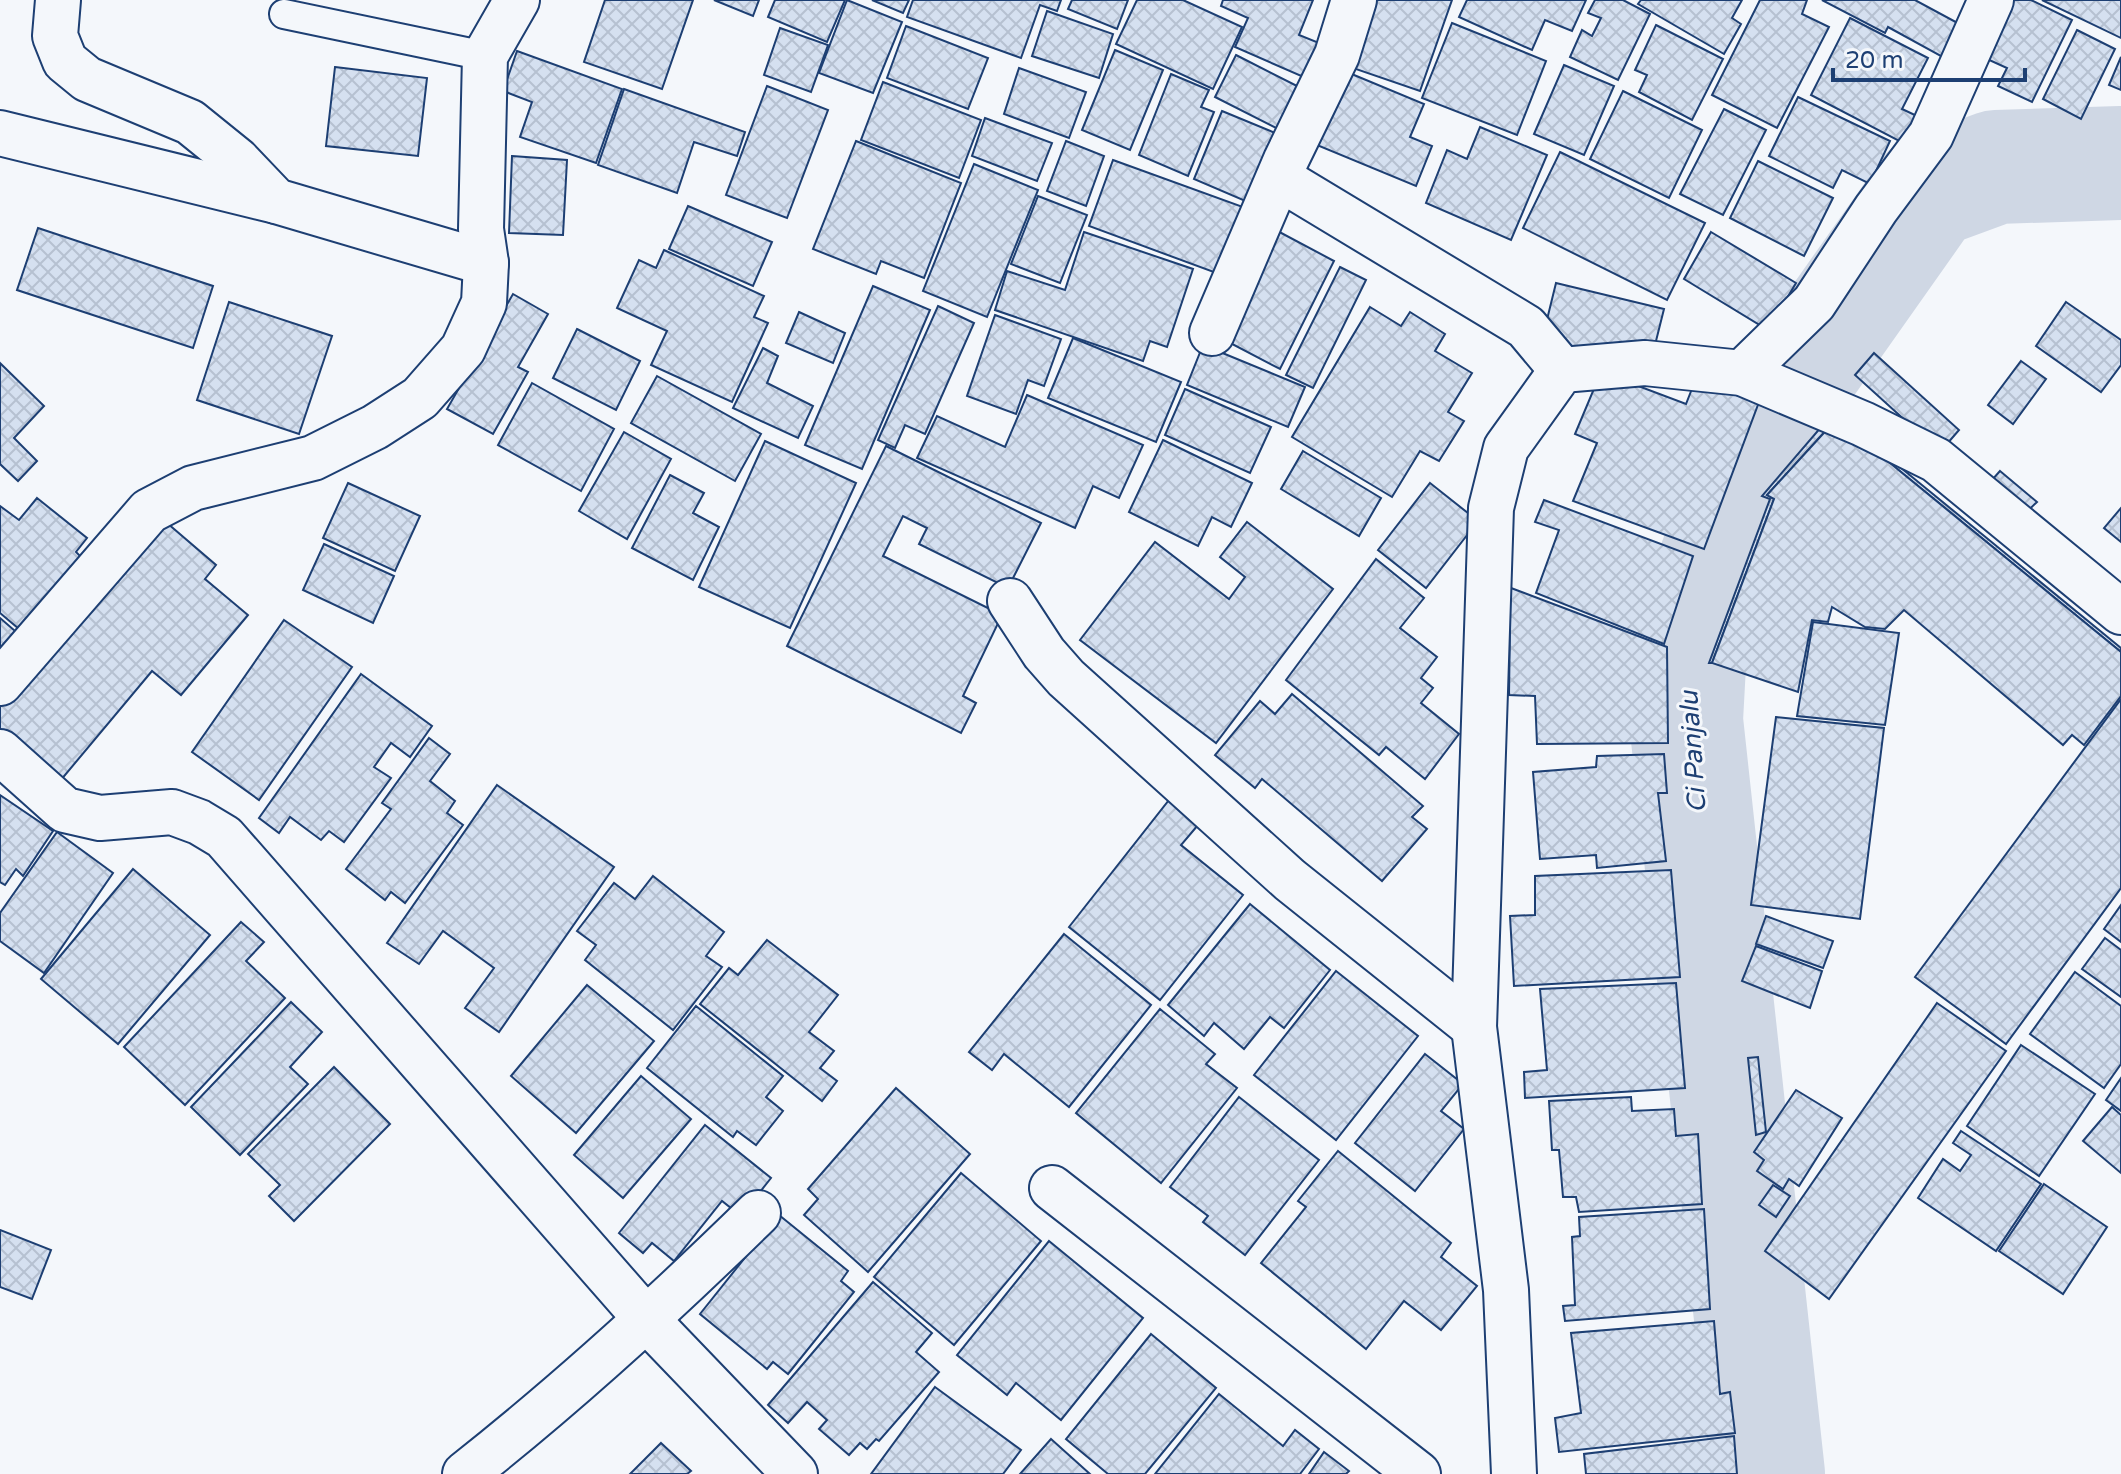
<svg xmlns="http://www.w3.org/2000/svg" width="2121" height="1474" font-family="'Varela Round',sans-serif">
<defs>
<pattern id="building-cross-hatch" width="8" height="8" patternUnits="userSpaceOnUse" patternTransform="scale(2)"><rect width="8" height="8" fill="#d5e0f0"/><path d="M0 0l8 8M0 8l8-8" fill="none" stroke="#b6c1d1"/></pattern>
</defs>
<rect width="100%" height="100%" fill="#f4f7fb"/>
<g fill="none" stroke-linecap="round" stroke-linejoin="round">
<polyline stroke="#cfd7e4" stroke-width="114" points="1768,1474 1686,720 1691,628 1733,514 1782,399 1928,192 1996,167 2121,163"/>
</g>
<g fill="url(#building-cross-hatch)" stroke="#1d3f73" stroke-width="2">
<polygon points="605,0 693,0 662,89 584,62"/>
<polygon points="714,0 759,0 753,16"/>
<polygon points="775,0 845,0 827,42 768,17"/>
<polygon points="847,0 902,22 873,93 819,73"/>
<polygon points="872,0 909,0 903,13"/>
<polygon points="913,0 1061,0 1057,11 1040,5 1021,58 907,17"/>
<polygon points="1072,0 1128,0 1117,29 1068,9"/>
<polygon points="1137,0 1183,0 1242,27 1213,89 1116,44"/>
<polygon points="1223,0 1313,0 1299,35 1329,47 1315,82 1235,47 1248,18 1221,6"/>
<polygon points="1370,0 1452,0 1420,91 1347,66"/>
<polygon points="1467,0 1586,0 1572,31 1545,20 1532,50 1459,17"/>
<polygon points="1595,0 1623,0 1650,14 1618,80 1570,57 1582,30 1592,36 1601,18 1588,13"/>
<polygon points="1641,0 1742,0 1732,18 1741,24 1724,54 1638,4"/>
<polygon points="1760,0 1807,0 1802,14 1829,27 1777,128 1712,95"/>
<polygon points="1822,0 1915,0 1965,27 1948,60 1888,27 1885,33"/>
<polygon points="2003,0 2031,0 2072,20 2032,102 1998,86 2007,68 1976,54"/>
<polygon points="2042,0 2121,0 2121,38"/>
<polygon points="1047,11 1113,34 1099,78 1032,56"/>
<polygon points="1850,18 1928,58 1902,109 1917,116 1903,143 1811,95"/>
<polygon points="1452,23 1546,61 1517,135 1422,98"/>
<polygon points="1656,25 1723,59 1692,120 1639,92 1647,75 1635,70"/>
<polygon points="906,26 988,58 968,109 887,78"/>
<polygon points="780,28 828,45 811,92 764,75"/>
<polygon points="2077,30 2115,49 2081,119 2043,99"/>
<polygon points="1115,50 1163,70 1130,150 1082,130"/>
<polygon points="517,51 622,89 596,163 520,137 532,102 503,91"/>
<polygon points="1236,55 1303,89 1282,131 1215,97"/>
<polygon points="2121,57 2121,90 2109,85"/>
<polygon points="1564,65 1614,86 1584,155 1534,134"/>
<polygon points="335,67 427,78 418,156 326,146"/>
<polygon points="1019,68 1086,92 1069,138 1004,114"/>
<polygon points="1342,70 1424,104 1410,137 1432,146 1416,186 1312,143"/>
<polygon points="1171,74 1209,90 1201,107 1214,112 1188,176 1139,155"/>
<polygon points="883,82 981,120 959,178 861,140"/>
<polygon points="767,86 828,110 787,218 726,195"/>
<polygon points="624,89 745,132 737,156 694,142 677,193 598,165"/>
<polygon points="1623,91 1702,130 1669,198 1590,159"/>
<polygon points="1798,97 1890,141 1870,184 1842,170 1833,188 1769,156"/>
<polygon points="1724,109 1766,130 1723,215 1680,194"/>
<polygon points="1222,111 1280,135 1250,203 1194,179"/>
<polygon points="985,118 1052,143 1037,181 972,156"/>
<polygon points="1480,127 1547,155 1511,240 1426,203 1447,150 1467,159"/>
<polygon points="856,141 961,183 924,278 881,261 876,274 813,249"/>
<polygon points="1066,141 1104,156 1086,206 1047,191"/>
<polygon points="1560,152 1705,223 1667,300 1523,228"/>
<polygon points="512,156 567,160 563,235 509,233"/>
<polygon points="1113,160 1254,211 1230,278 1089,226"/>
<polygon points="1758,161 1833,198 1804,256 1730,218"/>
<polygon points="974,164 1038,190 987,317 923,291"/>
<polygon points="1038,196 1087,215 1060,283 1011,264"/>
<polygon points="688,206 772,242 753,286 669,249"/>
<polygon points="1270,227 1334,261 1280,369 1215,335"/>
<polygon points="38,228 213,286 193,348 17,290"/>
<polygon points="1084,232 1193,269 1167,347 1150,341 1143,361 995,310 1007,271 1065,290"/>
<polygon points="1711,232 1796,283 1768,330 1684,279"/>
<polygon points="664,250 764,296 754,317 768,323 732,402 651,365 667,331 617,308 639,260 656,268"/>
<polygon points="1340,267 1366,280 1313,388 1286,375"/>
<polygon points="1556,283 1664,309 1653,353 1621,363 1541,344"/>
<polygon points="873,286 930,310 862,469 805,445"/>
<polygon points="513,294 548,314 518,367 528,372 493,434 447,409"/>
<polygon points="229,302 332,336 299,434 197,400"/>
<polygon points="2066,302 2121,340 2121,365 2101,392 2036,346"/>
<polygon points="938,306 974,323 925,434 905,425 895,448 878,440"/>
<polygon points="1370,307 1401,326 1410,312 1445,334 1435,351 1472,373 1448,412 1464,421 1439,461 1420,451 1392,497 1292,437"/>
<polygon points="799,312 845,333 833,363 786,343"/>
<polygon points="995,315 1061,339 1044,386 1028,380 1016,414 967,396"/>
<polygon points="577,329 640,361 616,410 553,378"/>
<polygon points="1073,338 1181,382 1156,442 1048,398"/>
<polygon points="1203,345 1305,387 1288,427 1187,385"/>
<polygon points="763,348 778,356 767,383 813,406 798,438 733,408"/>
<polygon points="1874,353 1959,430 1940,452 1855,375"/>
<polygon points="2021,361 2046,379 2013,424 1988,405"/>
<polygon points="0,363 44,406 14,438 37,461 18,481 0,464"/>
<polygon points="1601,372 1686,404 1697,376 1759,402 1704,549 1573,501 1597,443 1575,434"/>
<polygon points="657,376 761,434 735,481 631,423"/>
<polygon points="532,383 614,429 581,491 498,445"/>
<polygon points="1185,389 1271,427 1250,473 1165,435"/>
<polygon points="1027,395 1143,445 1119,498 1093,486 1075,528 917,458 937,416 1005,447"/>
<polygon points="1828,419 1856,431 2121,648 2121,652 1857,436 1832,424 1767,495 1774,499 1712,663 1709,663 1770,499 1762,496"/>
<polygon points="1832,424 1857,436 2121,652 2121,696 2084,745 2072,735 2063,745 1904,610 1885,629 1865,627 1832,607 1828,622 1812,620 1798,692 1712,663 1774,499 1767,495"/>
<polygon points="624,432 671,459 627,539 579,511"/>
<polygon points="1163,440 1252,483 1231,527 1212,517 1198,546 1129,512"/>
<polygon points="765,441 856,483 790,628 699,587"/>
<polygon points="886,446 1041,523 1008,588 919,544 927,528 903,516 883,556 1002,615 963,696 976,703 961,733 787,646"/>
<polygon points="1303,451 1381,498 1359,536 1281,489"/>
<polygon points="2000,471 2037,502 2020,518 1983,490"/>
<polygon points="670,475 704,493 693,513 719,527 693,580 632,548"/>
<polygon points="348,483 420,516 395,571 323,538"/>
<polygon points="1430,483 1478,521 1426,588 1378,550"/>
<polygon points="37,498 87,538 76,552 86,562 25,634 0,613 0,506 19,520"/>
<polygon points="1544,500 1693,556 1664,644 1536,593 1559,530 1535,522"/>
<polygon points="2121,508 2121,542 2104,528"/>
<polygon points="153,511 216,565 205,579 248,615 181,695 152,671 55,787 0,741 0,696"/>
<polygon points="1247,522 1333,589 1216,743 1080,640 1155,542 1229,599 1245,577 1220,557"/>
<polygon points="324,544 394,576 373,623 303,590"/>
<polygon points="1376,559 1424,598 1400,628 1437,657 1421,678 1433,688 1421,703 1459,734 1425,779 1386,747 1379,755 1286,680"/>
<polygon points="1511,588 1667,647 1668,743 1537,744 1535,696 1509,695 1510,621 1501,618"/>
<polygon points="0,618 22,637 0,663"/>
<polygon points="284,620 352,667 259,800 192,752"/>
<polygon points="1813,622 1899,633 1885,725 1797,716"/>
<polygon points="361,674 432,726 410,757 391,743 374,767 391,778 344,842 329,831 321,840 290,817 279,833 259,818"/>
<polygon points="1292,694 1423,806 1412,817 1427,829 1382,881 1262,779 1255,788 1215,755 1260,701 1275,714"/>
<polygon points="2121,699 2121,888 2006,1044 1915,977"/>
<polygon points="1776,717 1884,728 1860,919 1751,905"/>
<polygon points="429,738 450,754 430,781 455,801 447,813 463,825 405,903 391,892 385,900 346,869 391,809 382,803"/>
<polygon points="1664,754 1667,793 1658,793 1666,861 1597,868 1596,855 1540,859 1533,772 1596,767 1597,756"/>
<polygon points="497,785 614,867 499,1032 465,1008 494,968 443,931 419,964 387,943"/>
<polygon points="0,795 53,831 23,876 16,869 5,885 0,882"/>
<polygon points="1169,800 1198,825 1181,845 1243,895 1160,1000 1069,927"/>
<polygon points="57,832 113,873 44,973 0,941 0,913"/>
<polygon points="133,869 210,935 118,1044 41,979"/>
<polygon points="1671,870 1680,977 1514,986 1510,916 1535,915 1535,876"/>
<polygon points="653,876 724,932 706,956 722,967 673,1030 585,960 596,945 577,931 614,883 635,899"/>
<polygon points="1250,904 1330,970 1284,1028 1270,1017 1244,1049 1214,1023 1204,1036 1168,1005"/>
<polygon points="2121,905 2121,942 2104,929"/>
<polygon points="1766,916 1833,941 1823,968 1756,944"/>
<polygon points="241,922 264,942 246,961 285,998 185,1105 124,1047"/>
<polygon points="1064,934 1151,1005 1069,1107 1004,1054 992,1070 969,1052"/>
<polygon points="2105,938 2121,950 2121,997 2082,969"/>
<polygon points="767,940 838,995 809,1032 834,1051 820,1068 837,1081 822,1101 700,1004 729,968 738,975"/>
<polygon points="1756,946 1822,971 1810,1008 1742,981"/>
<polygon points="1336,971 1418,1036 1336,1140 1254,1075"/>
<polygon points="2075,972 2121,1006 2121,1064 2104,1088 2030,1034"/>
<polygon points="1676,983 1685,1088 1525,1098 1524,1072 1547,1070 1540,989"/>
<polygon points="587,985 654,1041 576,1133 511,1076"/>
<polygon points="291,1002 322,1032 290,1067 308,1084 240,1155 191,1107"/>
<polygon points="1937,1003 2006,1051 1829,1299 1765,1251"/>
<polygon points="696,1006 783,1076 766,1097 783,1111 756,1145 737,1131 733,1137 647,1068"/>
<polygon points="1160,1009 1215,1054 1206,1064 1237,1088 1161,1183 1076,1113"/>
<polygon points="2021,1045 2095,1094 2039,1176 1967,1126"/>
<polygon points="1425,1054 1463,1084 1441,1111 1464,1129 1415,1191 1355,1143"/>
<polygon points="1758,1057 1766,1132 1756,1135 1748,1058"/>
<polygon points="334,1067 390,1124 294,1221 269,1196 280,1185 248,1154"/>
<polygon points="641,1076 691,1119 623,1198 574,1155"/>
<polygon points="2121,1078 2121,1111 2106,1100"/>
<polygon points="896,1088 970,1154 868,1272 804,1215 818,1199 808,1189"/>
<polygon points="1796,1090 1842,1118 1799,1186 1789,1179 1783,1189 1757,1171 1764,1160 1754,1152"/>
<polygon points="1239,1097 1319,1160 1245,1255 1203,1222 1208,1216 1170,1187"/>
<polygon points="1631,1097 1632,1111 1674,1109 1676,1136 1698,1134 1702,1204 1579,1212 1576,1197 1563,1197 1559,1150 1552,1150 1549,1101"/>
<polygon points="2112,1107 2121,1115 2121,1173 2083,1141"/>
<polygon points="705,1125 771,1178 741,1216 722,1201 674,1261 652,1243 643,1253 619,1233"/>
<polygon points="1961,1131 2041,1184 1996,1251 1918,1198 1943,1159 1960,1171 1971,1155 1953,1143"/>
<polygon points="1338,1151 1451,1243 1441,1257 1477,1286 1441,1330 1404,1301 1366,1349 1261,1263 1306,1207 1298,1201"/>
<polygon points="961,1173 1041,1241 954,1345 874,1277"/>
<polygon points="2044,1184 2107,1227 2063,1294 1999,1251"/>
<polygon points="1773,1185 1790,1196 1776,1217 1759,1205"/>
<polygon points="1704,1209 1710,1309 1565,1321 1563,1306 1575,1305 1572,1237 1580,1236 1579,1217"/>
<polygon points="779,1215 848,1271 841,1281 854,1292 788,1374 773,1362 767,1369 700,1314"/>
<polygon points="0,1230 51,1250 32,1299 0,1287"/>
<polygon points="1049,1241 1143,1318 1061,1420 1016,1383 1007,1395 957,1355"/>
<polygon points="873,1282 932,1333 916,1352 939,1372 879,1441 876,1439 867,1449 860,1443 849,1455 819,1429 827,1420 807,1402 788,1423 768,1405"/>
<polygon points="1714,1321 1720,1394 1730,1392 1735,1433 1559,1452 1555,1418 1581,1413 1571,1333"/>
<polygon points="1151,1334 1216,1388 1145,1474 1108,1474 1066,1439"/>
<polygon points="935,1387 1021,1450 1003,1474 871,1474"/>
<polygon points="1219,1394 1283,1446 1295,1430 1319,1449 1300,1474 1155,1474"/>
<polygon points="1734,1436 1737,1474 1586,1474 1584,1454"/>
<polygon points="1051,1439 1090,1474 1020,1474"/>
<polygon points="661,1443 691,1471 687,1474 630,1474"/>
<polygon points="1324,1452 1349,1471 1346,1474 1309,1474"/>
</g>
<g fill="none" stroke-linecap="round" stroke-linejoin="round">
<g stroke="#1d3f73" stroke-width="32">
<polyline id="lane" points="284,14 485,56"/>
</g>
<g stroke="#1d3f73" stroke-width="48">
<g id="street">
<polyline points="58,0 55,36 65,61 87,79 190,122 237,160 276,201 486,263"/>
<polyline points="0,133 276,201"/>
<polyline points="1279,178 1526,327 1562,370"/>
<polyline points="1212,333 1286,160 1337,55 1354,0"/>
<polyline points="1742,373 1814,303 1876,209 1931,135 1991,0"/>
<polyline points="1010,601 1044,653 1066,678 1290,880 1474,1027"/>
<polyline points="0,683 149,511 193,488 313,458 375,427 420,398 463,349 484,303 486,263 481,229 485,56 517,0"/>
<polyline points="0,752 65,810 100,818 172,812 199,822 224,837 648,1321 795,1474"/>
<polyline points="1052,1188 1418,1474"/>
<path d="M465,1474C569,1392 664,1305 758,1213"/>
<polyline points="1514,1474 1506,1290 1474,1027 1491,508 1506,448 1562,370 1645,363 1742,373 1863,424 1936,460 2121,612"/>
</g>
</g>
<use href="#lane" stroke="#f4f7fb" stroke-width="28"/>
<use href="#street" stroke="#f4f7fb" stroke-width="44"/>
</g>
<g text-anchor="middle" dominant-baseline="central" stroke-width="6" stroke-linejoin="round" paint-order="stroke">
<g font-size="26" font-style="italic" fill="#1d3f73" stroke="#f4f7fb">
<text transform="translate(1693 752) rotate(-94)">Ci Panjalu</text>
</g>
</g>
<path d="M1833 68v12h192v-12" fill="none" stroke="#1d3f73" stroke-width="4"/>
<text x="1845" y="68" font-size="24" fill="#1d3f73" stroke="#f4f7fb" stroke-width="6" paint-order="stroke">20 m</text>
</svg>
